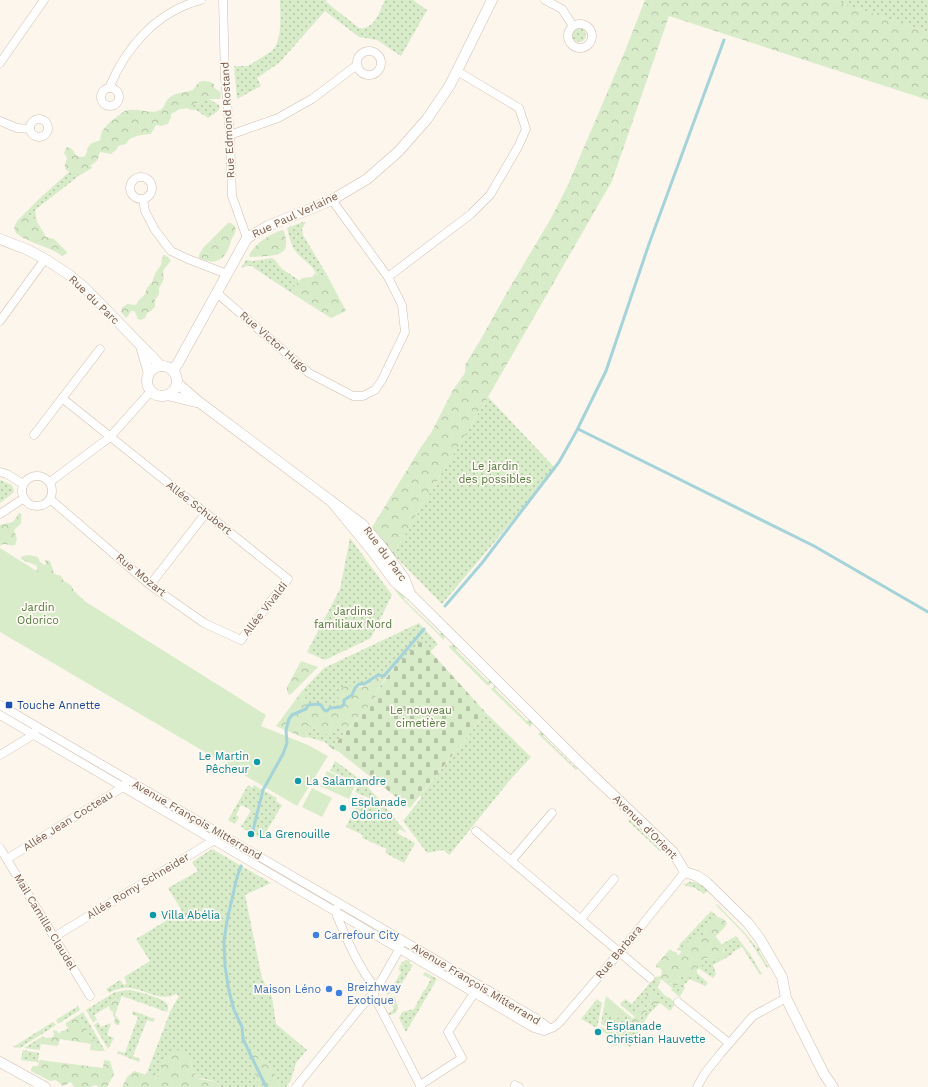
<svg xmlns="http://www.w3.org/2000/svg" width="928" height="1087" font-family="'Work Sans',sans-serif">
<defs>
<pattern id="grass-dots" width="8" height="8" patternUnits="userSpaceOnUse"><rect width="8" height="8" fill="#d8ecc9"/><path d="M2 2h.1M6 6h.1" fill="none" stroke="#b4c2a5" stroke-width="1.8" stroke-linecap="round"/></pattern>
<pattern id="forest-crowns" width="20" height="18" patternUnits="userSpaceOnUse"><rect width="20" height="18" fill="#d8ecc9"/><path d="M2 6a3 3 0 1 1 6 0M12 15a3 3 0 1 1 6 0" fill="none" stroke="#b4c2a5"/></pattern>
<pattern id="cemetery-stones" width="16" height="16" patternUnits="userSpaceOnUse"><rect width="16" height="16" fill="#d8ecc9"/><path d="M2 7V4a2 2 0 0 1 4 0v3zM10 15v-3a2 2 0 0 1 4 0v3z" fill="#b4c2a5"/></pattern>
</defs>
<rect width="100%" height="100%" fill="#fdf6ec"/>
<g fill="url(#grass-dots)">
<path d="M280,0H327L326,2L359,28C375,30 379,12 385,0H413L427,10L401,56L377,40L359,37L325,11L279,63L257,78L261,86L237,99L234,66H248L272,51C283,40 280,15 280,0Z"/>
<polygon points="833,0 928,0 928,32 841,3"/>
<circle cx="579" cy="35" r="7"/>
<path d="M209,99L219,105L220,108L218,111L208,118L196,110L187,109C191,108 192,105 196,104C201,102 205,101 209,99Z"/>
<path d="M69,172H73L80,175L35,210L37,223C34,218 32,215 26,214L21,217L40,198Z"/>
<path d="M303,222H306L302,229L303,235L327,275C315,279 317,272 310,265C306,261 300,257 296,252C291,245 289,236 287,228Z"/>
<path d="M272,258L275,260L282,269L299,280C296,284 292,288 293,294L251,266H247L241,268L246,260L253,261Z"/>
<polygon points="488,397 556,469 442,604 393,554"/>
<polygon points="0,480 12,485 14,491 13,493 0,503"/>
<polygon points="350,538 392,595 371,638 325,660 307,652 340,589"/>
<polygon points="398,588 406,596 404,599 440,634 442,632 445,635 444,639 443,640 439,635 400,597 395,590"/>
<path d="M419,623L438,644L430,652L421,642L395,666L384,680L382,679L376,678C369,684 365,688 356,685L339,706C338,707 327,711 326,711L321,705L317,704L308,705L302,691L324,668Z"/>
<polygon points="451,645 455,645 458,647 456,650 488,682 490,680 492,682 488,686 449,647"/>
<polygon points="495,686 496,687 495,689 527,721 530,719 533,722 532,725 530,727 491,689"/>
<polygon points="486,713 531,757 510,780 451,853 449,855 443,850 427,853 403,821 422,797 420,796"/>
<polygon points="309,726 313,726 315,729 340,726 346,731 331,748 325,742 307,737 306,727"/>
<polygon points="540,732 543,732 545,734 543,736 575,767 577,765 579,767 576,770 538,734"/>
<polygon points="335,761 360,779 379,799 378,802 355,792 359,783 330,771"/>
<polygon points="248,785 252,788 254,785 277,798 276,801 282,805 262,839 241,827 251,810 241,805 236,815 239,817 235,824 228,820"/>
<polygon points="360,797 380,805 381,802 407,833 399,829 397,833 415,843 404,863 385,853 387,849 362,838 363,835 346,827"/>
<polygon points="629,819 660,849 662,847 664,848 661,852 628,821"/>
<path d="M212,849L271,883L245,895L262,978L272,997L276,1024L307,1050L296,1063L291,1080L286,1087H280L275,1074L267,1062L259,1057L255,1049H252C249,1062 255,1075 260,1087H221L219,1083C202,1075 192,1085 191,1060L168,1053L157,1078L146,1075L170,1012L179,996L176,994C154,1006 137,976 109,993L106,989L120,980L124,985L127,983L124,977L150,961L136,939L182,911L168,888L198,871L192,862Z"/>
<path d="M689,882C697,881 702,885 708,890L704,894L695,888L683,885Z"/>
<polygon points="717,904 746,934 757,948 760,946 762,949 759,951 768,966 771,964 772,965 767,968 753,946 745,935 716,905"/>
<path d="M711,911L718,917L709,923C707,928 704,930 703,936L700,937L693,938L690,940L687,941L682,952L677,949L680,946L679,945Z"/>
<path d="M736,936L750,954L762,974L760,975L742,947L734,951L731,955L713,965L716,974L713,978L698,968L701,967L703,959C713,958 718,963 724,951L722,944Z"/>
<path d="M406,960L410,961L409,963L413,965L398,990L387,995L386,990L388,988L391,989L401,972L399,970C399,966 402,961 406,960Z"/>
<polygon points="425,972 437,979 406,1032 399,1018 402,1012 414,1009 424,990 425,990 431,979 423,975"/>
<path d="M697,973L708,983L705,986L690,979L684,985L685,988L680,996L681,998L671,990L672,988L661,979L663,978C667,981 670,983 674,986H676L680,980L679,977L684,974L692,976H697Z"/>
<path d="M654,978L657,982L659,981L661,982L657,987L663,993V994L667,997H668L676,1003L670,1011L660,1003L649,1014L630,1047L620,1041L617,1046L610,1044L616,1037L617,1039C624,1035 632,1030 636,1022L639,1020L641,1016L646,1013L649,1008L654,1005L652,993L646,990L644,994L650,997L651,1000L646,1008H644L642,1006C636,1009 636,1011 635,1017L620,1004L625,999L632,1004Z"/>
<path d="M130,990C137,991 162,998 166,1003C169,1006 168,1009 167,1012L122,996L121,998H117L110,1003L109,1006L94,1015L97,1020L93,1022L86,1010L115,992Z"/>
<polygon points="392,996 395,997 398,1008 396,1013 390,1015 388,1013 394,1010 391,1003 385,1006 384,1002 389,1000 388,997"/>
<polygon points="597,999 602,1003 597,1028 581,1019"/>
<polygon points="78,1006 80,1010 58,1024 56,1020"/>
<polygon points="604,1006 617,1018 625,1012 632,1018 628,1023 628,1026 627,1027 623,1026 616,1025 611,1034 614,1035 612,1037 600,1030 601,1027 609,1031 610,1030 609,1028 601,1024"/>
<polygon points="133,1011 155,1019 153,1022 147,1020 133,1056 140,1059 139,1062 117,1053 118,1051 125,1053 138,1017 132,1014"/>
<polygon points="83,1012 105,1051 99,1051 98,1049 96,1048 94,1042 88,1034 86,1027 81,1022 80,1014"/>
<polygon points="53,1022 56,1025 20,1048 13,1047"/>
<polygon points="98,1022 101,1027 111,1023 107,1035 114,1038 108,1049 94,1025"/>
<polygon points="40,1038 41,1040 40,1050 24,1048"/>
<polygon points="23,1050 39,1053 38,1062 21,1060"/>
</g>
<g fill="url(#forest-crowns)">
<polygon points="645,0 833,0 928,32 928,100 669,16 612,181 488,397 393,554 371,529 421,447 431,433 453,390 465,373 465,365 481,339 506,294 550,220 567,187 625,51"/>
<path d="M202,81C207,81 210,81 214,84V88L219,91L221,94L220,99H209L201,103H197L190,108L180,109L171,114V117L168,124L161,126L156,125L151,134C142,135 130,135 126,144L118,146L117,149L111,154L100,152L97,161L90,166L92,167V168L80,175C74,172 63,173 65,164C65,162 67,160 67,158L64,153L66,148L68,147C75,149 74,156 80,157C88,158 86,150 89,146C91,142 97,142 100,140C101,128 110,122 118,116C122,113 125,110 129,110C140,108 150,115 160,110C165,108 164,104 167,100C174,92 183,93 193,90L198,83Z"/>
<path d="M26,214C36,216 41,229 46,237L54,239L67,252V253L62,256C59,254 57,252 54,251C47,247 17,238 15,231C12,225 21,216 26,214Z"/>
<path d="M228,223H231L235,226C237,233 233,235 231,241C226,258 218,267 199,258V255L203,248Z"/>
<path d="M282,230L284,231C293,259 273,255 253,257H250L249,255C256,243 268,235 282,230Z"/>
<polygon points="164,255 169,258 171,261 164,269 163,272 164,279 159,288 159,294 155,300 155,307 151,311 147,313 145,318 141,320 138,319 135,312 134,311 131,311 128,316 126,318 121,312 122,308 127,304 136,305 139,300 145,294 147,288 152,282 156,272 161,265 162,258"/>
<path d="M315,273C318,277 323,276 327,275L346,311L331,318L293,294V287L302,278L312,277Z"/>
<path d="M20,513L22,515L21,518C23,524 18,526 14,530L17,539L15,545C9,547 5,541 0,546V525C10,522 13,525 18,514Z"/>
<path d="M29,555L38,557L40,562L44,565L46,564L45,561L46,560L50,561L54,573L56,575H60L64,581L71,585L74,591L92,608L36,572L37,569V566C32,563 26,562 21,559V557L23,556Z"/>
<polygon points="301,661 318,667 291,694 289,695 287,691 287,687"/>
<path d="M376,678H379L384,680L375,694L376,697L369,706L346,731L340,726L333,732L324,735L319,732L313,726L306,727L307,737L304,738L276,726L302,691L308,704H318L321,705L324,710L327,711L330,708L339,706L340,704C337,698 338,694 342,688C351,683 354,687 362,687C367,687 372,681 376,678Z"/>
<path d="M716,917C721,917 725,919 727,924L725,927L716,936C720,943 725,946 723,955L715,960L706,958L703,959C702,962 703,964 701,967L698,968L697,970V976L695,977L684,974L679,977C681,981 680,984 676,986H674L671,983H669L664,978L657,982L654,980L655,977L661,976L662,971L660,968L656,967V965L670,949L672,951L676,952L678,955H679L682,951L684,942L690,940L694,937H700L703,936C704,929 709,920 716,917Z"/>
<path d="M646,990H650L652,991V993L660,996V1000C657,1004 652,1005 649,1009C646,1012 645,1014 641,1016L639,1020L636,1022V1024L625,1034L622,1040L620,1041L617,1039L614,1035L611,1034L610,1033L611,1029L619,1021L622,1022L624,1027H628V1021L635,1017C636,1012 636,1009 642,1006L645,1009L647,1007L651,1000L650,997H646L644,996Z"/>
<polygon points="119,997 121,998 115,1015 120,1021 119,1025 117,1025 114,1023 115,1018 113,1016 113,1012 110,1010 109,1006 110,1003"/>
<path d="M80,1014L81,1022L86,1027L88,1034L94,1042L96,1048L98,1049L99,1051L90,1050L91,1044L60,1039L58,1046L41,1044V1040L40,1038L43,1036L46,1038L53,1037L54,1034L53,1031L54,1030L57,1031L59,1034C61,1030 66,1031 68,1028L66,1025V1023Z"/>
<path d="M174,1049L187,1053C188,1055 190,1057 190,1059C193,1066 190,1075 200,1079C206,1081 213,1080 219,1083L221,1087H122L127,1077L134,1071L157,1078L168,1053Z"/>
<path d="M252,1049H255L259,1057L267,1062L275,1074L280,1087H260C256,1078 247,1058 252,1049Z"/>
<path d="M40,1060L103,1068L104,1060L110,1061L114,1074L107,1087H99L96,1085L90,1087H74L71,1082C68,1082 67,1085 63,1086L56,1080L50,1081L48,1080L31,1071V1069L33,1066H38L39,1061Z"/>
</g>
<polygon fill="url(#cemetery-stones)" points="421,641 486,713 410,808 339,752 331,748 369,706 376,697 375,694 395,666"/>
<g fill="#d8ecc9">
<polygon points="0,548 266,715 261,726 308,745 328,756 297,806 0,632"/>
<polygon points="327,771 356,783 349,799 320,786"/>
<polygon points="312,788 332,798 322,817 302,807"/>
<polygon points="606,996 625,1012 617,1018 604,1006"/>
</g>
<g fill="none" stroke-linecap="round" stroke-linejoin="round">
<g stroke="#a5d3da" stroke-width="3">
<polyline points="578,429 814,546 928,612"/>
<polyline points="445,606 482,563 559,462 576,432 606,371 649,244 724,40"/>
<path d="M252,834L263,790L283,754L287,743L286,730L289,719L292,715L306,709L308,705L318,704L321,705C323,708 323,711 327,711L330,708L341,707L344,704V700L352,695L355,688L359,684H364L378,675L384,676L424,629"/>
<polyline points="241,866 237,877 227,921 224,941 225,966 229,991 234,1010 242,1027 243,1039 266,1087"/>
</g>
<g stroke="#d1beb0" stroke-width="9">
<g id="minor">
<polyline points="223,0 225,78 230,135 232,196 247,238"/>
<polyline points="545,0 562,9 573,26"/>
<circle cx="580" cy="36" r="12"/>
<circle cx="369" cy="63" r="12"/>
<polyline points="0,63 44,0"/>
<circle cx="110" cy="97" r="9"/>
<path d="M109,88C126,47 156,12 201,0"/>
<circle cx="39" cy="128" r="9"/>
<polyline points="0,121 17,128 30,129"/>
<polyline points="230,135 278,118 312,99 357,65"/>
<circle cx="141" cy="188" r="11"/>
<polyline points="143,199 145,211 155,230 171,251 188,259 227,274"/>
<polyline points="388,277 471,214 490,195 518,147 526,129 519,108 457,71"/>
<polyline points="217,293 309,373 353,396 363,396 375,390 382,380 405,332 402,305 388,277 332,200"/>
<polyline points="0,321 45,259"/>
<polyline points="34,435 100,349"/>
<polyline points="0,472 7,474 23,484"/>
<circle cx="37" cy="491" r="15"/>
<polyline points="50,482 110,437 151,391"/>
<polyline points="50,499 150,585 204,623 241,640 288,579 62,398"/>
<polyline points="0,514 24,498"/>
<polyline points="150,585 206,513"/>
<polyline points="0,705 479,985 539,1020 549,1028"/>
<polyline points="0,715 534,1028 544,1031 554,1027 559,1023 620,952 685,872"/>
<polyline points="0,755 33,735 35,731"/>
<polyline points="476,831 650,978"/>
<polyline points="0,848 90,996"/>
<polyline points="7,859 123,787 125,784"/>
<polyline points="512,860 552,813"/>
<path d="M336,909L337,916C345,935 362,976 377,988"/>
<polyline points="581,919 614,879"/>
<polyline points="54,937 211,842 214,836"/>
<polyline points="400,943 400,948 377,988 373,994 421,1087"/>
<polyline points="678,1002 729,1043"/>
<polyline points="420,1085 462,1058 448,1032 477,989"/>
<polyline points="515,1085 519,1087"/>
<polyline points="296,1087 361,1007 373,994"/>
<polyline points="697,1087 705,1073 721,1053 753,1016 786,998"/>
</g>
</g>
<g stroke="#d1beb0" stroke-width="11">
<g id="tertiary">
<polyline points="0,239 28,250 45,259 68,274 84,287 161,366"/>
<polyline points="141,346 149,374"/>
<circle cx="162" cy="381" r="15"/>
<polyline points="173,371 178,363 247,238 268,226 332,200 367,179 398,152 427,119 450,85 492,0"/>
<polyline points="177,383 199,402 363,525 381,546 404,578 410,593"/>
<polyline points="167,395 196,402"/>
<polyline points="332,502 373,552 395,582 411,595 584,767 673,852 685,872 697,876 706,882 748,923 760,939 782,977 786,998 824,1074 833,1087"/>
<polyline points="0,1062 45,1087"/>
</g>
</g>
<use href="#minor" stroke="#fff" stroke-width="8"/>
<use href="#tertiary" stroke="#fff" stroke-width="10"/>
</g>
<rect fill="#1a4fb4" stroke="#fffaf3" stroke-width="1.5" x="5" y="701" width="8" height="8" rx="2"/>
<g fill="#0f9aa8" stroke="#fffaf3" stroke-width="1.5">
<circle cx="257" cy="762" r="4"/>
<circle cx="298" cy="781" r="4"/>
<circle cx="343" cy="808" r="4"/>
<circle cx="251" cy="834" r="4"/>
<circle cx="153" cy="915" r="4"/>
<circle cx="598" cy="1032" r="4"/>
</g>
<g fill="#3f7fe0" stroke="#fffaf3" stroke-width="1.5">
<circle cx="316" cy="935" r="4"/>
<circle cx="329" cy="989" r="4"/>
<circle cx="339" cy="993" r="4"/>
</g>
<g text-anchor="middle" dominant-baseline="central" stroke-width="3.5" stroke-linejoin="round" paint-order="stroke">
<g font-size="11" fill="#7a5c4d" stroke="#fffaf3">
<text transform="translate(228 120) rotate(-93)">Rue Edmond Rostand</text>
<text transform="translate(295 215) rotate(-25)">Rue Paul Verlaine</text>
<text transform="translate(94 300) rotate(44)">Rue du Parc</text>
<text transform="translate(274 342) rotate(41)">Rue Victor Hugo</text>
<text transform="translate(199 508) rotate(38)">Allée Schubert</text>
<text transform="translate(385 554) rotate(54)">Rue du Parc</text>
<text transform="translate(141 575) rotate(39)">Rue Mozart</text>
<text transform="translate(265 609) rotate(-52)">Allée Vivaldi</text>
<text transform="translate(197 820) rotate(30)">Avenue François Mitterrand</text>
<text transform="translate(68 821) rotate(-32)">Allée Jean Cocteau</text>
<text transform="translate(645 827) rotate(45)">Avenue d'Orient</text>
<text transform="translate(138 886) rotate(-31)">Allée Romy Schneider</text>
<text transform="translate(45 922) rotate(59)">Mail Camille Claudel</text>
<text transform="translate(619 952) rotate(-50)">Rue Barbara</text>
<text transform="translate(476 984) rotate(31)">Avenue François Mitterrand</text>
</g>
<g font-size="11" fill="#537a41" stroke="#fffaf3">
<text x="495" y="466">Le jardin<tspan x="495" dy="13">des possibles</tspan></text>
<text x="38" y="607">Jardin<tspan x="38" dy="13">Odorico</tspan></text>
<text x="353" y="611">Jardins<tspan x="353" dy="13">familiaux Nord</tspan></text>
<text x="421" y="710">Le nouveau<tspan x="421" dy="13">cimetière</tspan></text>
</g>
<g font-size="11" fill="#164399" stroke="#fffaf3" text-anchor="start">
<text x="17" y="705">Touche Annette</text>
</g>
<g font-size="11" fill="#0d838f" stroke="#fffaf3" text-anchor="start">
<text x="249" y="756" text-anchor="end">Le Martin<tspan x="249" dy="13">Pêcheur</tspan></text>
<text x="306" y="781">La Salamandre</text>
<text x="351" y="802">Esplanade<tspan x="351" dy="13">Odorico</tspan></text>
<text x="259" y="834">La Grenouille</text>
<text x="161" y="915">Villa Abélia</text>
<text x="606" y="1026">Esplanade<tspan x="606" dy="13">Christian Hauvette</tspan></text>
</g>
<g font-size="11" fill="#366cbe" stroke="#fffaf3" text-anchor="start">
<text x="324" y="935">Carrefour City</text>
<text x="347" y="987">Breizhway<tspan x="347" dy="13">Exotique</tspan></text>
<text x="321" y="989" text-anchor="end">Maison Léno</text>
</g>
</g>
</svg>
